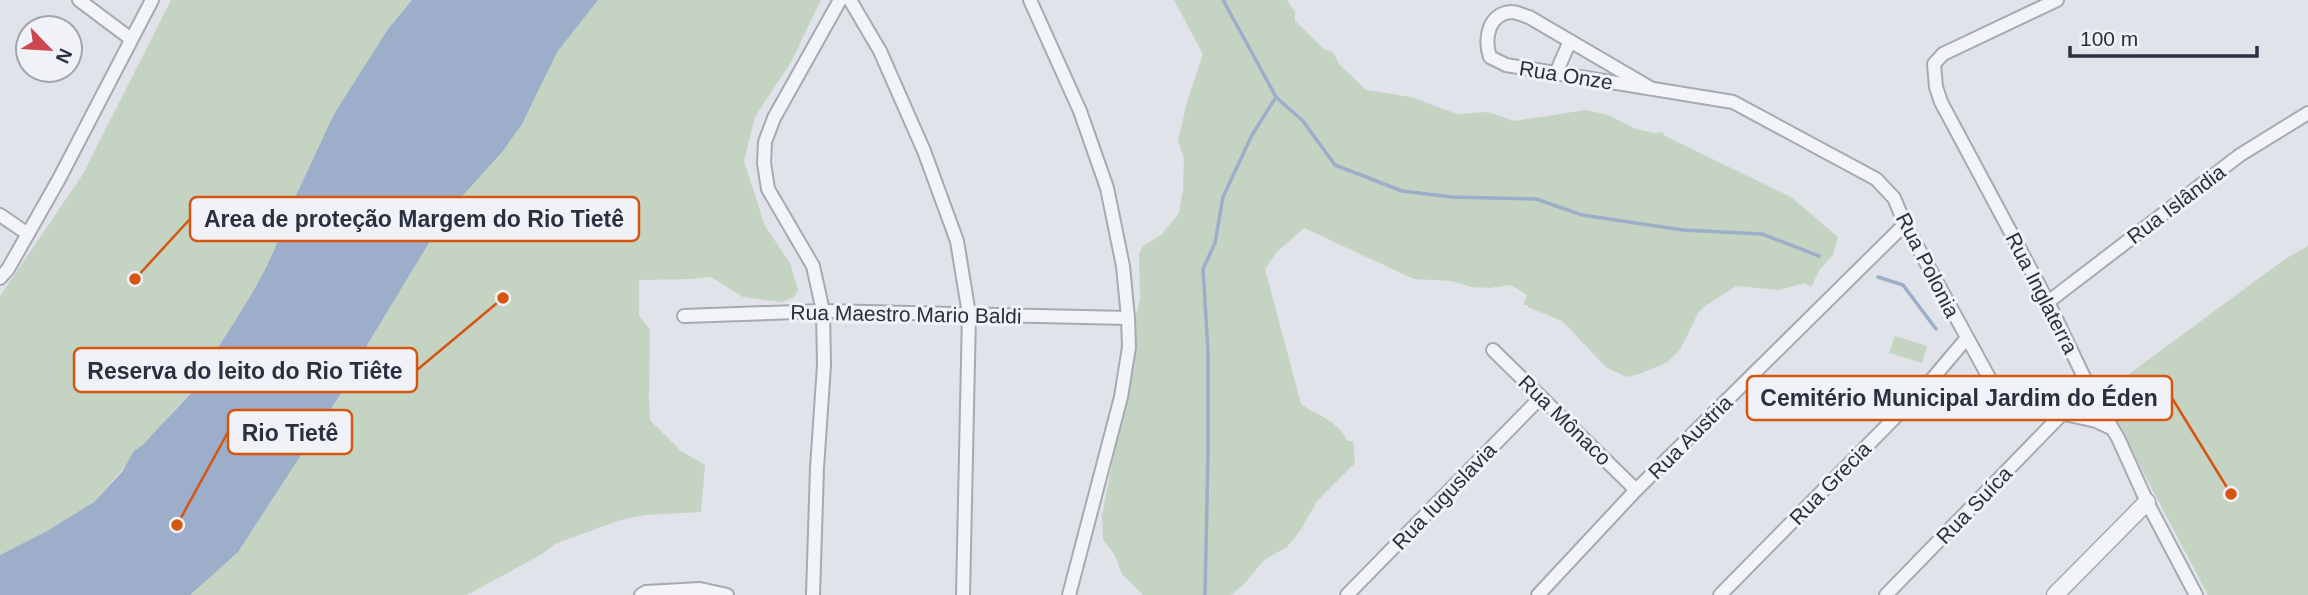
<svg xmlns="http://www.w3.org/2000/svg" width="2308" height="595" font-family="Helvetica,sans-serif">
<rect width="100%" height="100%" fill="#e0e3e9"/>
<g fill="#c5d3c2">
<path d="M171,0H412L388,29L334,114L284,221C271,279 226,324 203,378L94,502L47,531L0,555V296L83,174Z"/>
<polygon points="573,0 821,0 791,62 755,117 744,161 765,226 790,263 798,290 794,297 782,302 743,297 711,277 692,279 639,280 639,315 650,330 649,396 650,420 681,451 705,465 701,512 645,515 620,520 582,534 557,543 542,554 467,595 143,595"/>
<path d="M1174,0H1287L1295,12V21L1324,49L1333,52L1339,64L1366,90L1411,97L1457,114L1488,112L1514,121L1586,110L1608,115L1636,129L1655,133L1662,132L1665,136L1791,197L1838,237L1833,255L1820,269L1811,287L1805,283L1779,290L1736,286L1705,306L1698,313L1680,350L1666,363L1639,374L1626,377L1606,367L1562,321L1528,307V305H1523L1527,295L1511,285L1490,288L1471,287L1452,281L1414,279L1304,228L1276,253L1265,269L1301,404C1318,416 1339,421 1347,441H1353L1355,463L1317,501L1300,531L1287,547L1264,560L1244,584L1231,595H1143L1122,574L1115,556L1103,539L1102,516L1122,412L1130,340L1140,299L1139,254L1143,246L1161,235L1179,213L1183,189L1184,158L1178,141L1187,102L1203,54Z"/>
<polygon points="2308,246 2308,595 2208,595 2102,394 2285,259"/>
<polygon points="1895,336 1927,346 1922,363 1889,353"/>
</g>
<path fill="#9caec9" d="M412,0H598L557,52L522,124L502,152L447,213L367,345L356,370L238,552L190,595H0V555L47,531L94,502L122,472L134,451L143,445C162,423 184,403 201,380C208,371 210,360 216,351C240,312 273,266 284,221L334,114L388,29Z"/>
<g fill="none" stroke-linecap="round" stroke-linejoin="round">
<g stroke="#9caec9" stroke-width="3.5">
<polyline points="1223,0 1276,97 1303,121 1335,165 1402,191 1452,197 1536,199 1582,215 1683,230 1762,234 1819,256"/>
<polyline points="1878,277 1903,285 1936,329"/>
<polyline points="1205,595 1208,454 1208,351 1203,269 1215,243 1223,197 1252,135 1276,97"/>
</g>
<g stroke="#a5aab3" stroke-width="16">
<g id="minor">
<polyline points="79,0 131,39"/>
<polyline points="850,0 880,51 924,151 957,241 969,314 963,595"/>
<polyline points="1030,0 1080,111 1107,188 1123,266 1128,318 1129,347 1121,397 1069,595"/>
<polyline points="2057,0 1943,54 1934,64 1936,87 1941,102 2048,302 2093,396 2118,438 2147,502 2196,595"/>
<polyline points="1556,73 1570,41"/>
<path d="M1652,89L1529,17C1524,16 1517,12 1512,12C1488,13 1484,39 1490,57L1506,65L1733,102L1876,179L1894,198L1905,224L1998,394L2007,401L2096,421L2109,427"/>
<polyline points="0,215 28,234"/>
<polyline points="0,278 8,269 59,179 152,0"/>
<polyline points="2048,302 2240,155 2308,113"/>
<polyline points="684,316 823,311 1128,318"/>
<polyline points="1493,350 1636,490"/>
<polyline points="1928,384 2006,401"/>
<polyline points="641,595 646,592 700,589 727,595"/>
<polyline points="813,595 817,468 824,365 823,311 813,266 768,189 764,163 765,142 774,118 840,0"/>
<polyline points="1347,595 1541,397"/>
<polyline points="1538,595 1636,490 1905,224"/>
<polyline points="1720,595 1928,384 1966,339"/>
<polyline points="1886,595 2062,414"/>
</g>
</g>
<g stroke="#a5aab3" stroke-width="19">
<polyline id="tertiary" points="2055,595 2147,502"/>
</g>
<use href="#minor" stroke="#f3f4f7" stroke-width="12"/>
<use href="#tertiary" stroke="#f3f4f7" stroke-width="16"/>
</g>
<g text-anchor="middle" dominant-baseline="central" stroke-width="6" stroke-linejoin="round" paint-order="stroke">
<g font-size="21" fill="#293040" stroke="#f0f2f7">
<text transform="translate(1566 75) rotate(9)">Rua Onze</text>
<text transform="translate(2176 204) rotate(-37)">Rua Islândia</text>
<text transform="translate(1928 265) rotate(63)">Rua Polonia</text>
<text transform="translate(2042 293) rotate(63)">Rua Inglaterra</text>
<text transform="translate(906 314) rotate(1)">Rua Maestro Mario Baldi</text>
<text transform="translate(1565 420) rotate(44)">Rua Mônaco</text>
<text transform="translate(1690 437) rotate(-45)">Rua Austria</text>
<text transform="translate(1830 483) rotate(-46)">Rua Grecia</text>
<text transform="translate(1444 496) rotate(-46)">Rua Iuguslavia</text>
<text transform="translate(1974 505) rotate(-46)">Rua Suíca</text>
</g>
</g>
<path fill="none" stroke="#d55511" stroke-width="2.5" d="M135 279L190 219M503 298L417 370M2231 494L2172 398M177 525L228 432"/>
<g fill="#d55511" stroke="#f0f2f7" stroke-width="2.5">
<circle cx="135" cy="279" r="7"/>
<circle cx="503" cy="298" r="7"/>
<circle cx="2231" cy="494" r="7"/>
<circle cx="177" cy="525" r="7"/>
</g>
<g fill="#f0f2f7" stroke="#d55511" stroke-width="2.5">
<rect x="190" y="197" width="449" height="44" rx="7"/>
<rect x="74" y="348" width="343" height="44" rx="7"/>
<rect x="1747" y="376" width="425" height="44" rx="7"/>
<rect x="228" y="410" width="124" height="44" rx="7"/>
</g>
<g font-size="23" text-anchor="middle" font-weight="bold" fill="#293040">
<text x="414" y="227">Area de proteção Margem do Rio Tietê</text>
<text x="245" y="379">Reserva do leito do Rio Tiête</text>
<text x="1959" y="406">Cemitério Municipal Jardim do Éden</text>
<text x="290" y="441">Rio Tietê</text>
</g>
<g transform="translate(49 49) rotate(115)"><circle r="33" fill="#f0f2f7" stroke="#a0a4ae" stroke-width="2"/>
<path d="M0-5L12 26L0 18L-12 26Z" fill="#cd4751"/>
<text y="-10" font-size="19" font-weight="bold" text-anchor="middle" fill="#293040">N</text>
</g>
<path d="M2070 46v10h187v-10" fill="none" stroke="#293040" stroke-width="3.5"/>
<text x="2080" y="46" font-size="21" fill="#293040" stroke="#f0f2f7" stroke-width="5" paint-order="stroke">100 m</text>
</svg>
